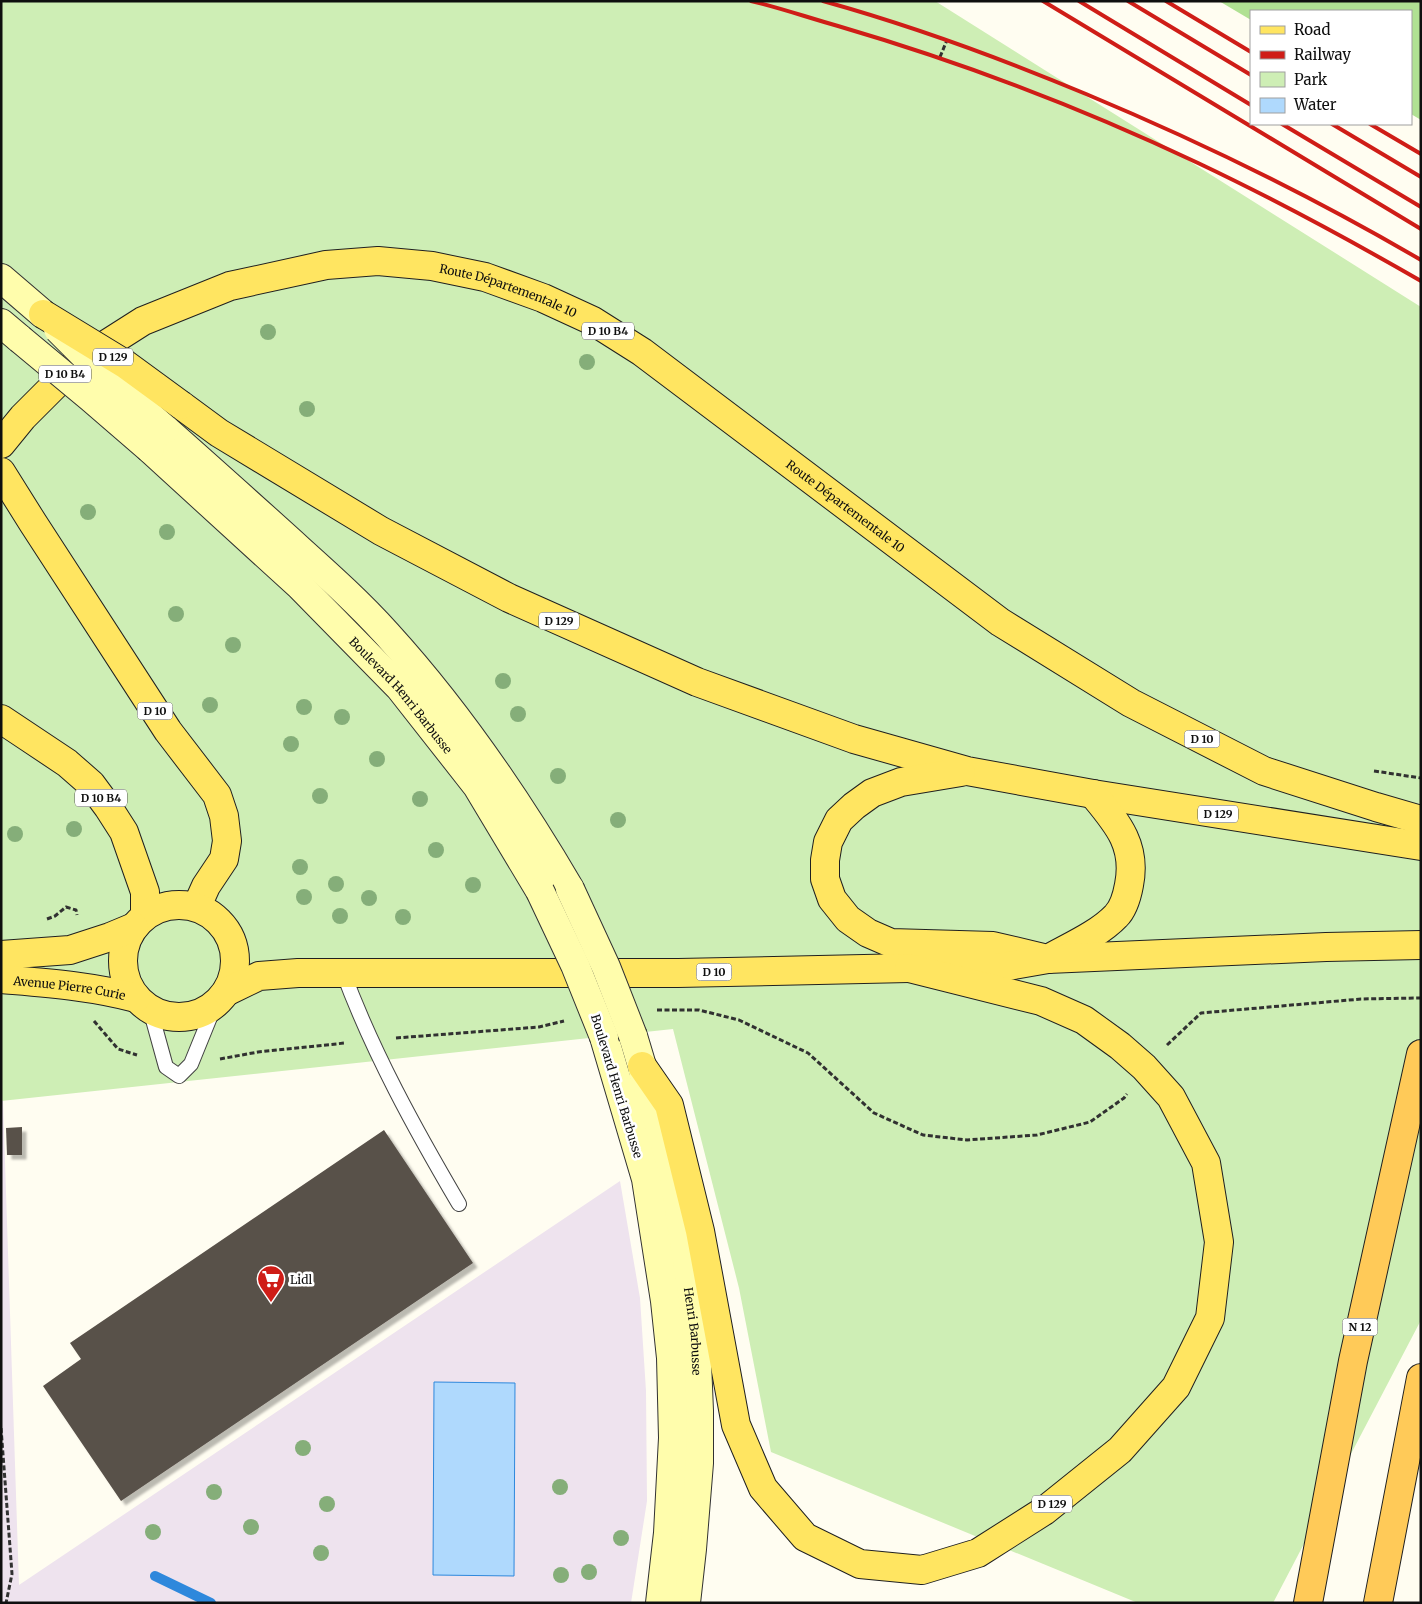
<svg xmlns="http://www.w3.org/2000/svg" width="1422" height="1604" font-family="Merriweather,serif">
<defs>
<filter id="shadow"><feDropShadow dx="4.5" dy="4.5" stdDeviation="1" flood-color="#0004"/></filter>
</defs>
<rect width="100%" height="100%" fill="#fffdf1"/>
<polygon fill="#eee3ee" points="1,1101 3,1101 19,1585 620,1181 640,1298 646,1391 647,1501 631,1603 1,1603"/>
<polygon fill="#ceeeb5" points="1,1 935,1 1421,307 1421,1320 1273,1603 1138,1603 771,1452 739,1288 673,1029 1,1101"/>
<polygon fill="#b0e193" points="1219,1 1421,1 1421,120 1411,114 1411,11 1251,11 1251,20"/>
<polygon fill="#afd9fd" stroke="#2e88dc" points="434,1382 515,1383 514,1576 433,1575"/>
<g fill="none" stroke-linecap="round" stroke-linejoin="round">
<polyline stroke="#2e88dc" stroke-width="10" points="155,1576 211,1603"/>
</g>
<g fill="#59514a" filter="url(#shadow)">
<polygon points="22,1127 22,1155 7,1155 6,1128"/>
<polygon points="384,1130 473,1263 121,1501 43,1386 81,1359 70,1343"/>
</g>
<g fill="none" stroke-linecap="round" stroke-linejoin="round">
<g stroke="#424242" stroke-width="16">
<g id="service">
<path d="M343,972C373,1053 415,1129 459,1204"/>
<polyline points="150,1009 166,1067 179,1076 191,1064 215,1005"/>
</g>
</g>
<g stroke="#313131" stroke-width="30">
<g id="secondary">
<polyline points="1,278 43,314"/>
<polyline points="1,323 20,339"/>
<path d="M165,429C210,469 255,509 300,550C330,577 360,604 387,634C458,712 517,799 570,889"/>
<path id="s1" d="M150,449L300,586L400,688L477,786L540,891"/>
<path id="s2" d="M633,1036L642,1066L647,1092L663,1150L683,1249L696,1337L699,1411V1463L692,1549L686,1603"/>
<polyline points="604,1037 646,1179 665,1301 671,1358 673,1438 668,1533 660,1603"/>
</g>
</g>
<g stroke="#202020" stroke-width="30">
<g id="primary">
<polyline points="181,405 219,433 381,531 509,598 697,682 854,739 967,771 1093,794 1421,846"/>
<path id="s3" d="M1,444L23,417L77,363L143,321L230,286L326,265L378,261L432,266L485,277L543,298L593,321L642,352L1000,622L1131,703L1264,771L1376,807L1421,820"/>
<polyline points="1,472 33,523 168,731 217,795 224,816 227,841 224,859 206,886 197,906"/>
<polyline points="1,719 67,763 91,784 108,807 124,832 145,892 145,915"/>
<path d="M961,772L901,782L872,793L854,806L839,820L828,842L825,860V879L832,899L848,919L868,933L891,943L993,946L1048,959C1069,947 1099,934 1116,916C1124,908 1127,896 1129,885C1137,845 1117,823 1093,794"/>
<circle cx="179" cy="961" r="56"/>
<polyline points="1,955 70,950 110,937 134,927"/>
<path id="s4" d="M1,979C47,983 92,986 136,998"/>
<polyline points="226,992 259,976 298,973 678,973 909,968 996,968 1048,959 1326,947 1421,945"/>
<polyline points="642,1066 669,1105 700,1231 736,1425 763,1488 805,1537 860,1564 922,1570 978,1553 1044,1511 1120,1450 1176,1387 1210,1318 1219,1242 1206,1163 1171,1097 1144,1067 1120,1046 1084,1020 1041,1001 909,968"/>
</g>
</g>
<g stroke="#202020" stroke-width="30">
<g id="trunk">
<polyline points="1308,1603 1353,1361 1421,1054"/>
<polyline points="1378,1603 1421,1378"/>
</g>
</g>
<g stroke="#313131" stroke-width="3" stroke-dasharray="5 2.5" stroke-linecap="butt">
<polyline points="940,57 947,40"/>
<polyline points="1374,771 1421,778"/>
<polyline points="47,919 55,916 66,907 76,910 77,915"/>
<polyline points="657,1010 699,1010 739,1020 808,1053 874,1113 923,1135 967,1140 1037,1135 1090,1122 1124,1098 1127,1094"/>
<polyline points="94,1021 118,1049 137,1055"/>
<polyline points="396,1038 539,1027 564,1021"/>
<polyline points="1167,1045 1201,1013 1361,999 1421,998"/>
<polyline points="220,1059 258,1052 345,1043"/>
<polyline points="1,1428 12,1574 6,1603"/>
</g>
<use href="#service" stroke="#fff" stroke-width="14"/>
<use href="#secondary" stroke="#fffdac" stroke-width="28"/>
<use href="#primary" stroke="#ffe561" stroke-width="28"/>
<use href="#trunk" stroke="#ffca58" stroke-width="28"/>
<g stroke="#cf1d17" stroke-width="4">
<path d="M751,1C781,8 809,18 838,26C961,62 1082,108 1198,163C1274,199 1348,239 1421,281"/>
<path d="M823,1C913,26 1000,58 1086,94C1201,142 1313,197 1421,260"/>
<polyline points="1043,1 1421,229"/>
<polyline points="1079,1 1251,105"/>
<polyline points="1128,1 1251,75"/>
<polyline points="1166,1 1251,52"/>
<polyline points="1282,124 1421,207"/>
<polyline points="1332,124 1421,177"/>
<polyline points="1370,124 1421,154"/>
</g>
<g stroke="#313131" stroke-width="30" stroke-linecap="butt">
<g id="secondary-bridge">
<polyline points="58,329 113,384 165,429"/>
<polyline points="20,339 91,398 150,449"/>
<polyline points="570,889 606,967 633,1036"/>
<polyline points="540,891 575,965 604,1037"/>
</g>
</g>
<g stroke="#202020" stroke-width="30" stroke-linecap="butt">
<polyline id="primary-bridge" points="43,314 125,364 181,405"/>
</g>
<use href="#secondary-bridge" stroke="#fffdac" stroke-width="28"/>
<use href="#primary-bridge" stroke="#ffe561" stroke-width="28"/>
</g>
<g fill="#85ae79">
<circle cx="268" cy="332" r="8"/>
<circle cx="587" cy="362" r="8"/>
<circle cx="307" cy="409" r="8"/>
<circle cx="88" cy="512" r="8"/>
<circle cx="167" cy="532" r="8"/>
<circle cx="176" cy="614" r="8"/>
<circle cx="233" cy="645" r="8"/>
<circle cx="503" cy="681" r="8"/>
<circle cx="210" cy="705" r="8"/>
<circle cx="304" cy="707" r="8"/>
<circle cx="518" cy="714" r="8"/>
<circle cx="342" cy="717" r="8"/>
<circle cx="291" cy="744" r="8"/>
<circle cx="377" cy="759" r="8"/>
<circle cx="558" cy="776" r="8"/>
<circle cx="320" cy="796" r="8"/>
<circle cx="420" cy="799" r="8"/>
<circle cx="618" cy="820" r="8"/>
<circle cx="74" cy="829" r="8"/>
<circle cx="15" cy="834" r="8"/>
<circle cx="436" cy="850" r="8"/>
<circle cx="300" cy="867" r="8"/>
<circle cx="336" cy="884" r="8"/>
<circle cx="473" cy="885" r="8"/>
<circle cx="304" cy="897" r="8"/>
<circle cx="369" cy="898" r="8"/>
<circle cx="340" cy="916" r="8"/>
<circle cx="403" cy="917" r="8"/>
<circle cx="303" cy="1448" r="8"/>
<circle cx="560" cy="1487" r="8"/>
<circle cx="214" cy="1492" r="8"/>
<circle cx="327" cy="1504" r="8"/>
<circle cx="251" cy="1527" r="8"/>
<circle cx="153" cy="1532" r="8"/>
<circle cx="621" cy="1538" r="8"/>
<circle cx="321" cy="1553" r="8"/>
<circle cx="589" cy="1572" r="8"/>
<circle cx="561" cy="1575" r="8"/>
</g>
<defs>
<g id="supermarket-pin" transform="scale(1.4375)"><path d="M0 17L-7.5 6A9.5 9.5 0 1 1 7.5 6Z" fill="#cf1d17" stroke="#fff"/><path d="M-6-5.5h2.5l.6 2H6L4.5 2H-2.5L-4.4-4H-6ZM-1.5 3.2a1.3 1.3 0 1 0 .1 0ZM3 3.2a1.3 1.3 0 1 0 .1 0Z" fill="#fff"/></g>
</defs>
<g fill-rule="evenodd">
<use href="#supermarket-pin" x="271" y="1279"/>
</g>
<g text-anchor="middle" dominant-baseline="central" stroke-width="5" stroke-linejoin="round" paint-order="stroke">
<g fill="#fff" stroke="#575757" stroke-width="1">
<rect x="582" y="322.5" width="52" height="17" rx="4"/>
<rect x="93" y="348.5" width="40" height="17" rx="4"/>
<rect x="39" y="365.5" width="52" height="17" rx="4"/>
<rect x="539" y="612.5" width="40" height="17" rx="4"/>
<rect x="137.5" y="702.5" width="35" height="17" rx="4"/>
<rect x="1184.5" y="730.5" width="35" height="17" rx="4"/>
<rect x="75" y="789.5" width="52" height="17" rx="4"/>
<rect x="1198" y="805.5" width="40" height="17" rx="4"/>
<rect x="696.5" y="963.5" width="35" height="17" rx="4"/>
<rect x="1342.5" y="1318.5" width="35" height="17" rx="4"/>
<rect x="1032" y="1495.5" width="40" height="17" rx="4"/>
</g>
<g font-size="11" font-weight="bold" fill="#0f0f0f">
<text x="608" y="331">D 10 B4</text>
<text x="113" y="357">D 129</text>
<text x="65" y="374">D 10 B4</text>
<text x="559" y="621">D 129</text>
<text x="155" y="711">D 10</text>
<text x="1202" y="739">D 10</text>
<text x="101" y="798">D 10 B4</text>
<text x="1218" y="814">D 129</text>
<text x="714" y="972">D 10</text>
<text x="1360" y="1327">N 12</text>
<text x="1052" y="1504">D 129</text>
</g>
<g font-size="12" fill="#0f0f0f" stroke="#fff">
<text stroke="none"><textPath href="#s3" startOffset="568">Route Départementale 10</textPath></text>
<text stroke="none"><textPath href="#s3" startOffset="972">Route Départementale 10</textPath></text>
<text stroke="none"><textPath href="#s1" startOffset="352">Boulevard Henri Barbusse</textPath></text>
<text stroke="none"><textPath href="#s4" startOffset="69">Avenue Pierre Curie</textPath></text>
<text transform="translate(617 1086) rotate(73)">Boulevard Henri Barbusse</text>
<text stroke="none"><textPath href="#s2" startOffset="302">Henri Barbusse</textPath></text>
</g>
<g font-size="12" fill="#0f0f0f" stroke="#fff" text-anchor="start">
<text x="290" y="1279">Lidl</text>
</g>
</g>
<rect width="1422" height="1604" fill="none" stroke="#0f0f0f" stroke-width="5"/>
<rect x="1250" y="10" width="162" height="115" fill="#ffffff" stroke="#9f9f9f"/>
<rect x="1260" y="26" width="25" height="8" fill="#ffe561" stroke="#9f9f9f"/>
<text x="1294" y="35" font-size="15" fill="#0f0f0f">Road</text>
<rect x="1260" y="51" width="25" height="8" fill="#cf1d17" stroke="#9f9f9f"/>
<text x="1294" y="60" font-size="15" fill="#0f0f0f">Railway</text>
<rect x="1260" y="72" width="25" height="15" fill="#ceeeb5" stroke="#9f9f9f"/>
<text x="1294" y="85" font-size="15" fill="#0f0f0f">Park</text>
<rect x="1260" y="98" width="25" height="15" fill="#afd9fd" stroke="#9f9f9f"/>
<text x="1294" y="110" font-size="15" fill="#0f0f0f">Water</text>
</svg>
